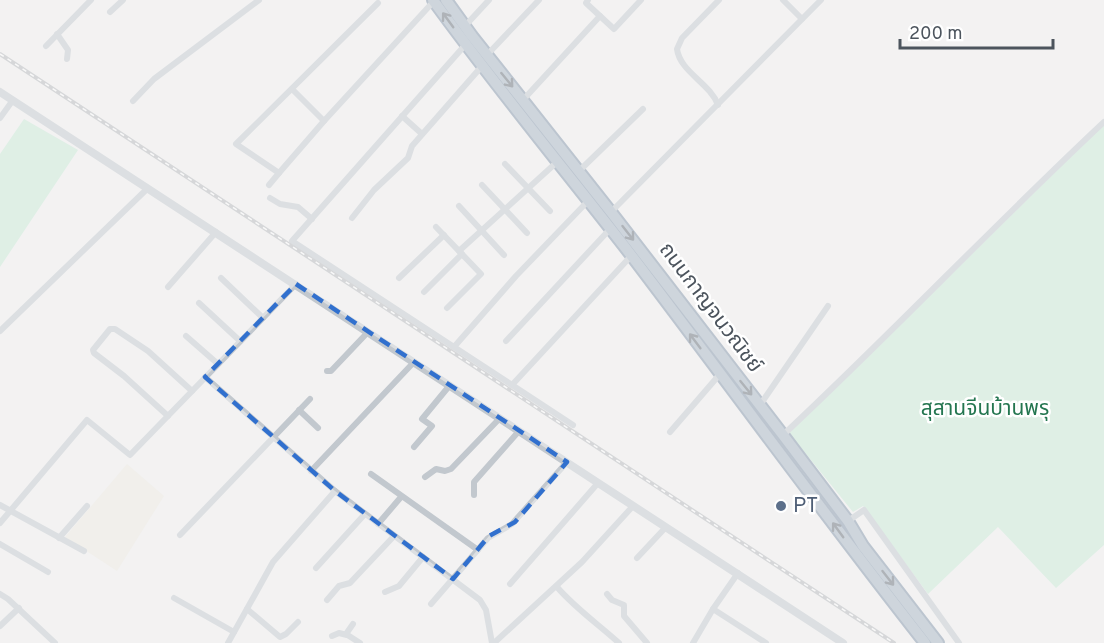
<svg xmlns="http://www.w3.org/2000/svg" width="1104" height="643" font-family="Overpass,'Noto Sans Thai',sans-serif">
<rect width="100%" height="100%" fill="#f3f2f2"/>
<g fill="#c7ebd6">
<polygon points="24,119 78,150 0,267 0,154"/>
<path d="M1104,124V545L1056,588L998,527L928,594L863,506L853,512L789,433C895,332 998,227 1104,124Z"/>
</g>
<polygon fill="#efebe2" points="127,464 164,496 117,571 65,537"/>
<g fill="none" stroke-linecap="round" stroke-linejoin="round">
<g stroke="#7b8ea5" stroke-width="14">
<g id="trunk">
<path d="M433,0C496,87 565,170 631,255C729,384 825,516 925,643"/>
<polyline points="446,0 472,36 611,212 783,435 848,521 863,546 938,643"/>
</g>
</g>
<g stroke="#c2c8ce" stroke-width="6">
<polyline points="588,0 586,3 614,29 641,0"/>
<polyline points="783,0 802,19"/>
<polyline points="378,3 236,144 279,173 324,121 434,1"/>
<polyline points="110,12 123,0"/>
<polyline points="465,26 489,0"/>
<polyline points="57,34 68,50 67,59"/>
<polyline points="46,46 91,0"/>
<polyline points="486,56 539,0"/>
<polyline points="292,89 324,121"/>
<polyline points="523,100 600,16"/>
<polyline points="133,101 154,79 259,0"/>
<path d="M718,105C710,83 680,72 677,49L682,38L719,0"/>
<polyline points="402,116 422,134"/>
<polyline points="0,118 13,100"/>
<polyline points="505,164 550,211"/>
<polyline points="579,171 643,109"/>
<polyline points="269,185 279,173"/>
<polyline points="482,185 527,233"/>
<polyline points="270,198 280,204 298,207 312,219"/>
<polyline points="459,206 504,255"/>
<polyline points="611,212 821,0"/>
<polyline points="352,218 374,190 408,158 412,146 482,66"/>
<polyline points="436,227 481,274 447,308"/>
<polyline points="459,251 557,162"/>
<polyline points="221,278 263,318"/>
<polyline points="399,278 444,235"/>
<polyline points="168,287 216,232"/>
<polyline points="424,292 462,254"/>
<polyline points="199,303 240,341"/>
<polyline points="0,331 148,188"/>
<polyline points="186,336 218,364"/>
<polyline points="506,341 610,229"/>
<polyline points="454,347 292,241 466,44"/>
<polyline points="327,371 331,371 368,332"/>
<polyline points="205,377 335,491 480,600 486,610 492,643"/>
<polyline points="512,385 631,256"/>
<polyline points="760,405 828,306"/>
<polyline points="299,410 318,428"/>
<polyline points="168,416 124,376 94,353 93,350 110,329 115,329 148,351 192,391"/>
<polyline points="573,425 454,347 516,276 588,201"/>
<polyline points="670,432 720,374"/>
<path d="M783,435C892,333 995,224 1104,122"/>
<polyline points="414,447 432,426 422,419 450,385"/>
<polyline points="311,471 414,362"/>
<polyline points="371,474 478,550"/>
<polyline points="425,477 436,469 445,471 451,469 500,418"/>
<polyline points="474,495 474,482 519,431"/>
<polyline points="0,505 84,551"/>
<polyline points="848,521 864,510 959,643"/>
<polyline points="0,523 87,420 130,455 296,284"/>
<polyline points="378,524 401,497"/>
<polyline points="180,535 310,399"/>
<polyline points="59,538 87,506"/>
<polyline points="0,544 48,572"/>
<polyline points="637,558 666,527"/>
<polyline points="316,568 364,515"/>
<polyline points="510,584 598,483"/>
<path d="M557,587C575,608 598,624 619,643"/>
<polyline points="385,592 399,586 423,557"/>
<polyline points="0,594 8,599 55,643"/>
<polyline points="607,594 612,600 624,605 624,616 647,643"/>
<polyline points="174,598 234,632"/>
<polyline points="327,600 339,586 350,583 394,536"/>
<polyline points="431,604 488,538 512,524 567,462"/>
<polyline points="247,609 280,637 286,634 298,622"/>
<polyline points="713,609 766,643"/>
<polyline points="353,624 346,634 360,643"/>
<polyline points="0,626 19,608"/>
<polyline points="332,636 339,633 347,635"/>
<polyline points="228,643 273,562 335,491"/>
<polyline points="494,643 582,562 633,506"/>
<polyline points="693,643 713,609 738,573"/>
</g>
<polyline stroke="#c2c8ce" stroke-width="8" points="0,92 843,643"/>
<use href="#trunk" stroke="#a2b2c2" stroke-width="10"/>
<g stroke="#b4b7bb" stroke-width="4">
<polyline id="rail" points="0,54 894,643"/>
</g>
<use href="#rail" stroke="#fff" stroke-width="1.5" stroke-dasharray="4.5" stroke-linecap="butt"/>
</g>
<defs><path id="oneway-shaft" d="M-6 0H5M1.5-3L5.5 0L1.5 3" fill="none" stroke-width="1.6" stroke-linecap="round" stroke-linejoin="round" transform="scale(1.5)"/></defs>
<g stroke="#5d6771">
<use href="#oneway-shaft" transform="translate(448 20) rotate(-126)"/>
<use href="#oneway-shaft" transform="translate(507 80) rotate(51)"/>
<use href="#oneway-shaft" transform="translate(628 233) rotate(52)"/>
<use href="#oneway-shaft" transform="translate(695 341) rotate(-127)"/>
<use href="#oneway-shaft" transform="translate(746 388) rotate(51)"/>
<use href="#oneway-shaft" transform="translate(838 530) rotate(-126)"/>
<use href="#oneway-shaft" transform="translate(888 578) rotate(52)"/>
</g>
<path d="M0 0H1104V643H0ZM296,284L567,462L515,522L489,536L453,579L335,491L205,377Z" fill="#f3f2f2" fill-opacity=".55" fill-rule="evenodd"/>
<path fill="none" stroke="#3170ce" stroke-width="4.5" stroke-dasharray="12 8" stroke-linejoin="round" d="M296,284L567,462L515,522L489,536L453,579L335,491L205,377Z"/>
<circle fill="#5c6f8a" stroke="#fff" stroke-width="2" cx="781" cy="506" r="6"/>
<g text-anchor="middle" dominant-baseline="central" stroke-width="5" stroke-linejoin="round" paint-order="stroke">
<g font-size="21" fill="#4c545d" stroke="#fff">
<text transform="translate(710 308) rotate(53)">ถนนกาญจนวณิชย์</text>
</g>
<g font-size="21" fill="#247650" stroke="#fff">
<text x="985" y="409">สุสานจีนบ้านพรุ</text>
</g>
<g font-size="21" fill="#4e5e75" stroke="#fff" text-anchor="start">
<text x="793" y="506">PT</text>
</g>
</g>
<path d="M900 39v9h153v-9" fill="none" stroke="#4c545d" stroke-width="3"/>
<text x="909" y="39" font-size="18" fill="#4c545d" stroke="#ffffff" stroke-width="4.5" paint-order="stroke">200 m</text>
</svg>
